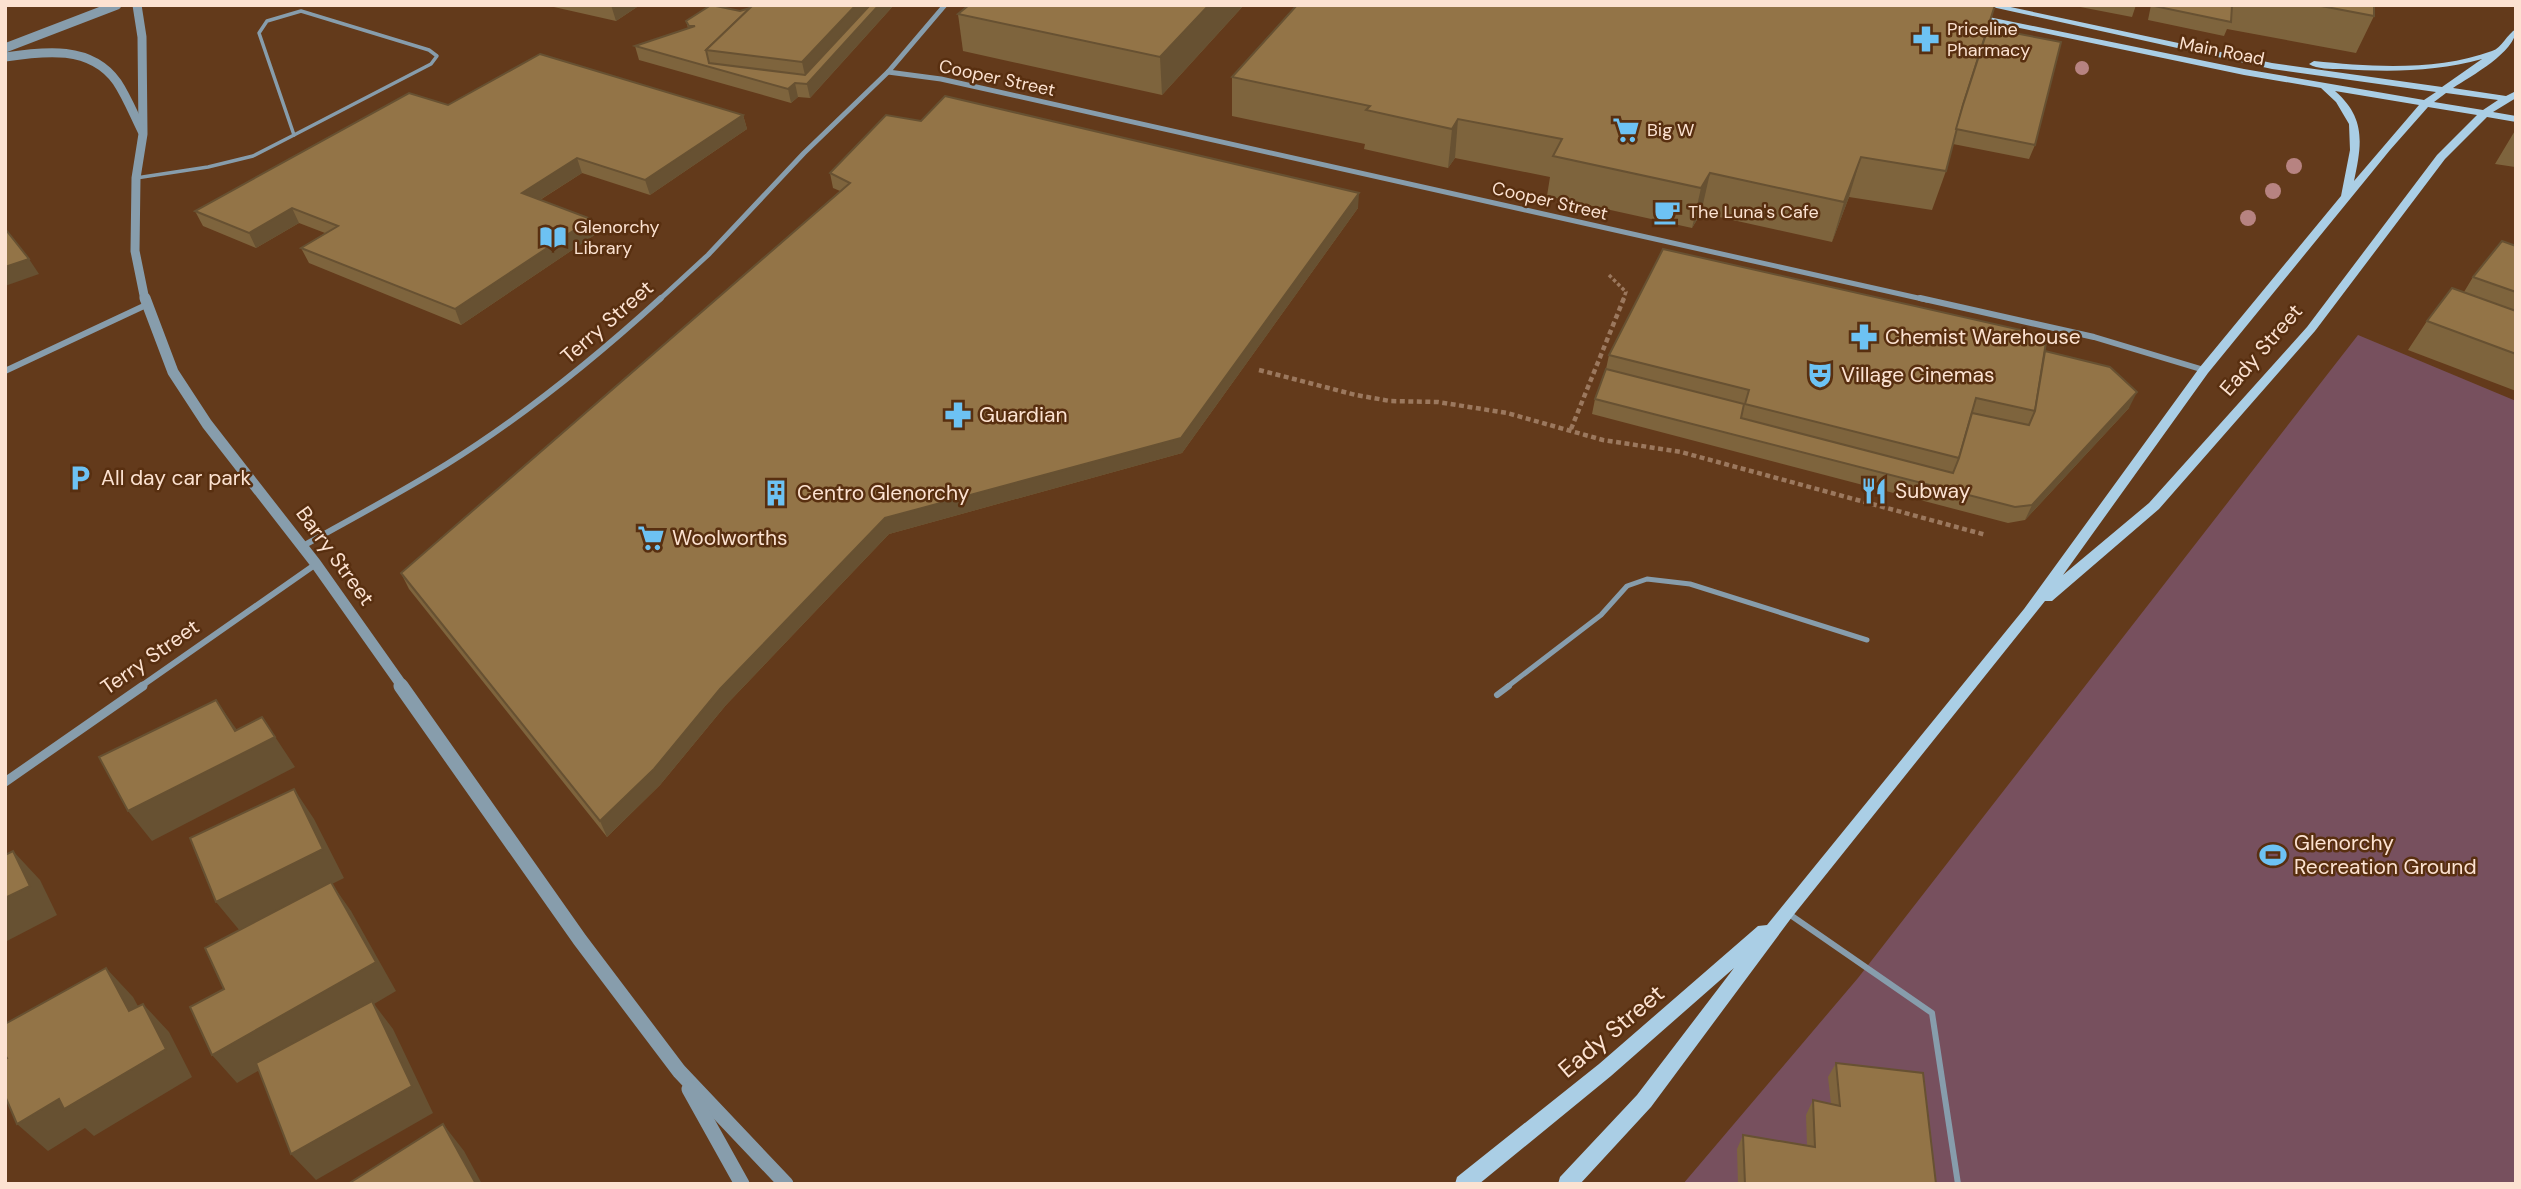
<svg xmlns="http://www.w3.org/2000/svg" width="2521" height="1189" font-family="'DM Sans',sans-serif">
<rect width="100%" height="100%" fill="#633a1b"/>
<polygon fill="#77505e" points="2358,335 2516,401 2516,1184 1683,1184 1858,978"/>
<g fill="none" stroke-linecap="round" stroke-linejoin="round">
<polyline stroke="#9b785e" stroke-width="3.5" stroke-dasharray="3.5 2.5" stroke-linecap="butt" points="1609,275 1626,292 1623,300"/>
<g stroke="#9b785e" stroke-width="4.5" stroke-dasharray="5 3.5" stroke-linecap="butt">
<polyline points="1259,370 1356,395 1390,401 1438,402 1507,413 1603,440 1681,452 1986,535"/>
<polyline points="1571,429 1624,298"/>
</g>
<g stroke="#879dac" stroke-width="3.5">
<polygon points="301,11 429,50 437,56 431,64 294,135 259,33 267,21"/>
<polyline points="136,178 208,167 253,156 294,135"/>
</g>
<polyline stroke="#879dac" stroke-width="5" points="1507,687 1601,615 1627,586 1647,579 1690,584 1867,640"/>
<g stroke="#879dac" stroke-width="6">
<polyline points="1497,695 1509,686"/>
<polyline points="1789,914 1932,1013 1958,1184"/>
</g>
<g stroke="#879dac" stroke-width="5">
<polyline points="888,72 941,79 1927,300"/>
<polyline points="659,300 708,255 804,153 888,72 945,5"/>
</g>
<g stroke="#879dac" stroke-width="6">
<polyline points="1920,298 2094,337 2204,370"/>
<polyline points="5,371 146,305"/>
<path d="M303,546C351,519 400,493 447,464C524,416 594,359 661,298"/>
<polyline points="140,687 316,564"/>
</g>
<polyline stroke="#879dac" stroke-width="9" points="5,782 143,686"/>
<g stroke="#879dac" stroke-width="9">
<polyline points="137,5 142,37 143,134 136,178 135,251 145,300"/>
<polyline points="5,48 117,5"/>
<path d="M5,57C44,51 91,45 117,82C127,97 134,115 142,131"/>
</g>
<polyline stroke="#879dac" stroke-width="11" points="145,298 173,372 207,424 316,564 403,687"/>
<g stroke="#879dac" stroke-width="15">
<polyline points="401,686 580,940 679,1071 786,1184"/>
<polyline points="689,1089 742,1184"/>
</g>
<path fill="#aacee5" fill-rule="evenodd" d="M1983,5H2001L2272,63L2442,87L2482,59C2436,72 2388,72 2341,69C2331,69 2317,69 2309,64L2314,61C2371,67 2438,71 2492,51C2502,48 2507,34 2516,29C2516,52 2471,76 2453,88L2506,96L2516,91V98L2493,112L2516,116V122L2487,117L2445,159L2315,331L2159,509L2052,601H2045L1792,917L1651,1107L1580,1184H1558L1560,1177L1637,1095L1734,968L1611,1076L1479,1184H1455L1457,1177L1599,1064L1758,926L1767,925L2024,609L2200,367L2341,196L2350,150L2349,124L2336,102L2321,88L2244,75L1972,18L1969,17V13L2244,69L2424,100L2436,92L2272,69ZM2335,91L2419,105L2354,181C2362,144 2366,118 2335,91ZM2446,93L2498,100L2483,110L2434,102ZM2428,107L2477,115L2437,155L2307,327L2149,503L2063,575L2208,373L2390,150Z"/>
</g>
<g fill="#b78381">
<circle cx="2082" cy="68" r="7"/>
<circle cx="2294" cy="166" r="8"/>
<circle cx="2273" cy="191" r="8"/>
<circle cx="2248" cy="218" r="8"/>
</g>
<g fill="#7e643d">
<polygon points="545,5 640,5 616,21"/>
<polygon points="741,5 894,5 810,98 798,97 791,103 639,60 635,46 688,28 686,21 740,11 751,7"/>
<polygon points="1244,5 1162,95 963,51 958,14"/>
<polygon points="2070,5 2136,5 2132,17"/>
<polygon points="2151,5 2374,5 2374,16 2356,53 2227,29 2224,36 2148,20"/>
<polygon points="1988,28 2035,145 2029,159 1953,144 1946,171 1932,210 1849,197 1832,242 1701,213 1692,228 1547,196 1550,177 1455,158 1448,168 1364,149 1365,144 1232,116 1232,77"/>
<polygon points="448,105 743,115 747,129 650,195 582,173 540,200 591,219 596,234 461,325 309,263 301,248 325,233 299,223 256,248 203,226 195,211"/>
<polygon points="2516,129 2516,172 2515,167 2495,164"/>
<polygon points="830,173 1358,208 1182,453 889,534 726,705 660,785 607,837 409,589 401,573 840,191 833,188"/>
<polygon points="2516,246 2516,391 2408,350 2427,321 2464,292 2473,277"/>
<polygon points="2045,351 2129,408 2025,520 2008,523 1592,414 1595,399 1606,369 1609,355"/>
<polygon points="1836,1063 1936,1184 1738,1184 1737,1149 1743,1135 1807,1145 1806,1115 1813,1100 1831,1104 1828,1077"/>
</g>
<g fill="#675132">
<polygon points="611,5 640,5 616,21"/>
<polygon points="856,5 894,5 810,98 802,62"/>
<polygon points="1209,5 1244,5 1162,95 1160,57"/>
<polygon points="795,83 798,97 791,103 788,89"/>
<polygon points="743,115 747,129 650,195 645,180"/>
<polygon points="1458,119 1455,158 1448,168 1452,129"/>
<polygon points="1861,157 1849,197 1832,242 1844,202"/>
<polygon points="577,158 582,173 527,208 522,193"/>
<polygon points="1710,173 1701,213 1692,228 1701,188"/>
<polygon points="1359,193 1358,208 1182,453 889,534 726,705 660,785 607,837 600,821 720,689 885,518"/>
<polygon points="292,208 299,223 256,248 249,233"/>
<polygon points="591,219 596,234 461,325 455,309"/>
<polygon points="29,259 39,274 5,286 5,267"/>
<polygon points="2137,392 2129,408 2025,520 2032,505"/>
<polygon points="216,700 237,730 262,717 295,767 152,841 128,811 235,731"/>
<polygon points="294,789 314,819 344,878 332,884 351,911 396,991 374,1004 393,1029 433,1113 316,1180 291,1154 374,1004 237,1083 212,1055 240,931 216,902"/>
<polygon points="13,851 40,880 57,915 5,942 5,898"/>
<polygon points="106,968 133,997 156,1039 129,1011"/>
<polygon points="143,1004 169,1032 192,1077 94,1136 85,1128 48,1151 17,1124 59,1099"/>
<polygon points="443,1124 464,1151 482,1184 476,1184"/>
</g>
<g fill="#937447" stroke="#675132" stroke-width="2">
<polygon points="711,5 740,11 750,8 706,50 709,63 805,75 870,5 879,5 807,84 795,83 788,89 635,46 695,26 689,26 686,21"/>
<polygon points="753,5 856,5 802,62 706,50"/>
<polygon points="969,5 1209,5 1160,57 958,14"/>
<polygon points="1297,5 1995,5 1963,105 1946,171 1861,157 1844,202 1710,173 1701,188 1553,156 1562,139 1458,119 1452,129 1366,110 1370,106 1232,77"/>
<polygon points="2154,5 2232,5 2231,22 2154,6"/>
<polygon points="2316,5 2374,5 2374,16"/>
<polygon points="1988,28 2061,42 2035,145 1956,129 1963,105"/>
<polygon points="540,54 743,115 645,180 577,158 522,193 591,219 455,309 301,248 338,226 292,208 249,233 195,211 409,93 448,105"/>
<polygon points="945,96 1359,193 1181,438 885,518 720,689 654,769 600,821 401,573 850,183 830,173 886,115 921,121"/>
<polygon points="5,230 6,230 29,259 5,267"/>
<polygon points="2502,241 2516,246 2516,292 2473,277"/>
<polygon points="1663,249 2047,336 2035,411 1976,398 1959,458 1745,404 1749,390 1609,355"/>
<polygon points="2452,288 2516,311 2516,354 2427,321"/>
<polygon points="2045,351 2110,367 2137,392 2032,505 2015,507 1595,399 1606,369 1744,404 1741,418 1953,473 1959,458 1972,413 2029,425 2035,411"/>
<polygon points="216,700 235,731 262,717 275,737 128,811 99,757"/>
<polygon points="294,789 323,849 216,902 190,838"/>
<polygon points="13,851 30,886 5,898 5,855"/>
<polygon points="331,882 376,962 212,1055 190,1007 224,989 205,948"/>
<polygon points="106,968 129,1011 143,1004 166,1049 64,1109 59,1099 17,1124 5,1096 5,1059 7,1058 5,1055 5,1024"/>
<polygon points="372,1001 412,1086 291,1154 256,1063"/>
<polygon points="1836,1063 1923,1073 1936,1184 1745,1184 1743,1135 1815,1147 1813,1100 1840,1106"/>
<polygon points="443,1124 476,1184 348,1184"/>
</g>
<defs>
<g id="pharmacy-bare" transform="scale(2.1)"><path d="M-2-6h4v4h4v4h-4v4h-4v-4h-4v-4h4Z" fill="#6dc2f3" stroke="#582f10" stroke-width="2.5" paint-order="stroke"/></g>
<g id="supermarket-bare" transform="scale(2.1)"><path d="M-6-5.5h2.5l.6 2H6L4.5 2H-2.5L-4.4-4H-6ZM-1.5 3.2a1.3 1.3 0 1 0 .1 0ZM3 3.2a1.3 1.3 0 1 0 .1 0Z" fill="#6dc2f3" stroke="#582f10" stroke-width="2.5" paint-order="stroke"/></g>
<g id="cafe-bare" transform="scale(2.1)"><path d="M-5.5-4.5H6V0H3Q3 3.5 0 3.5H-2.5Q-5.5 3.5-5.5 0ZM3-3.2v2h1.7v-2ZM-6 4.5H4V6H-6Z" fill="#6dc2f3" stroke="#582f10" stroke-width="2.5" paint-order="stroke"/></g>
<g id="library-bare" transform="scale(2.1)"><path d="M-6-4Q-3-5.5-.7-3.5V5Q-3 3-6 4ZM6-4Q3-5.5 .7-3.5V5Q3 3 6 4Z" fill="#6dc2f3" stroke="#582f10" stroke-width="2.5" paint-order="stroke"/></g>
<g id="theatre-bare" transform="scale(2.1)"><path d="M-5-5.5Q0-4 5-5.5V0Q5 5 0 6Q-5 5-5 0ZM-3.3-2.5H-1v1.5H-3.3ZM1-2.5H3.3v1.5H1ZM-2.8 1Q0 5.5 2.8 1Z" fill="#6dc2f3" stroke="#582f10" stroke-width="2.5" paint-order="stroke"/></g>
<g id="parking-bare" transform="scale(2.1)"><path d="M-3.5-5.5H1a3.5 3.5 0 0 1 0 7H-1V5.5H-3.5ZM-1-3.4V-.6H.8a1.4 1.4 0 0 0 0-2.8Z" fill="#6dc2f3" stroke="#582f10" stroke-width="2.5" paint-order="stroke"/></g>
<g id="restaurant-bare" transform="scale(2.1)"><path d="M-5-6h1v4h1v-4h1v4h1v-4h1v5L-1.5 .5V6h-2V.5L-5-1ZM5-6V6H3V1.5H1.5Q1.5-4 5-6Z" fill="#6dc2f3" stroke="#582f10" stroke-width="2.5" paint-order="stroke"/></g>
<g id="building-bare" transform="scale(2.1)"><path d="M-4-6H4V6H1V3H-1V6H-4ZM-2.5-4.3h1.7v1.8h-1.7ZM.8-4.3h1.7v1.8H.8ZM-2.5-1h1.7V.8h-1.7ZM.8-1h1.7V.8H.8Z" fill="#6dc2f3" stroke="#582f10" stroke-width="2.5" paint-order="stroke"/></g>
<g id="stadium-bare" transform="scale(2.1)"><path d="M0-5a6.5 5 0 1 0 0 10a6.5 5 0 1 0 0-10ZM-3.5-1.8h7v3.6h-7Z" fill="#6dc2f3" stroke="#582f10" stroke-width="2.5" paint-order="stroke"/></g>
</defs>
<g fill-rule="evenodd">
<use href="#pharmacy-bare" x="1926" y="39"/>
<use href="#supermarket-bare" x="1626" y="130"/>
<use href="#cafe-bare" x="1667" y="212"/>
<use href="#library-bare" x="553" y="237"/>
<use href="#pharmacy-bare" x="1864" y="337"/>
<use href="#theatre-bare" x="1820" y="375"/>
<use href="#pharmacy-bare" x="958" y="415"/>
<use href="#parking-bare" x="80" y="478"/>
<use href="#restaurant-bare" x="1874" y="491"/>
<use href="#building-bare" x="776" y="493"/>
<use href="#supermarket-bare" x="651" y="538"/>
<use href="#stadium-bare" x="2273" y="855"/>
</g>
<g text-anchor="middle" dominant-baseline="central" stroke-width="5" stroke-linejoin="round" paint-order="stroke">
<g font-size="18" fill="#fce2d1" stroke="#582f10" text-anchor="start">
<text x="1947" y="29">Priceline<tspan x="1947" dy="21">Pharmacy</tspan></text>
<text x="1647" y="130">Big W</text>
<text x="1688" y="212">The Luna's Cafe</text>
<text x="574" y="227">Glenorchy<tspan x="574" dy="21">Library</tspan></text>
</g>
<g font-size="18" fill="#fce2d1" stroke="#582f10">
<text transform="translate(2222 51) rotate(11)">Main Road</text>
<text transform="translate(997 78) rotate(12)">Cooper Street</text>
<text transform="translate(1550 201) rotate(13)">Cooper Street</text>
</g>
<g font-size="21" fill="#fce2d1" stroke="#582f10">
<text transform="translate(607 322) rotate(-41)">Terry Street</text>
<text transform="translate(2261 350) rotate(-49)">Eady Street</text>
<text transform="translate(335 556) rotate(54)">Barry Street</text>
<text transform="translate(150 657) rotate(-35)">Terry Street</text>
</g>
<g font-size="21" fill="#fce2d1" stroke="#582f10" text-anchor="start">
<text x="1885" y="337">Chemist Warehouse</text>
<text x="1841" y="375">Village Cinemas</text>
<text x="979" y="415">Guardian</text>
<text x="101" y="478">All day car park</text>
<text x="1895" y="491">Subway</text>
<text x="797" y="493">Centro Glenorchy</text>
<text x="672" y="538">Woolworths</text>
<text x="2294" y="843">Glenorchy<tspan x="2294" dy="24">Recreation Ground</tspan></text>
</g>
<g font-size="24" fill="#fce2d1" stroke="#582f10">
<text transform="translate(1611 1031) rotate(-40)">Eady Street</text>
</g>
</g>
<rect width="2521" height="1189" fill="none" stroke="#fce2d1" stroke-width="14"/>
</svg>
